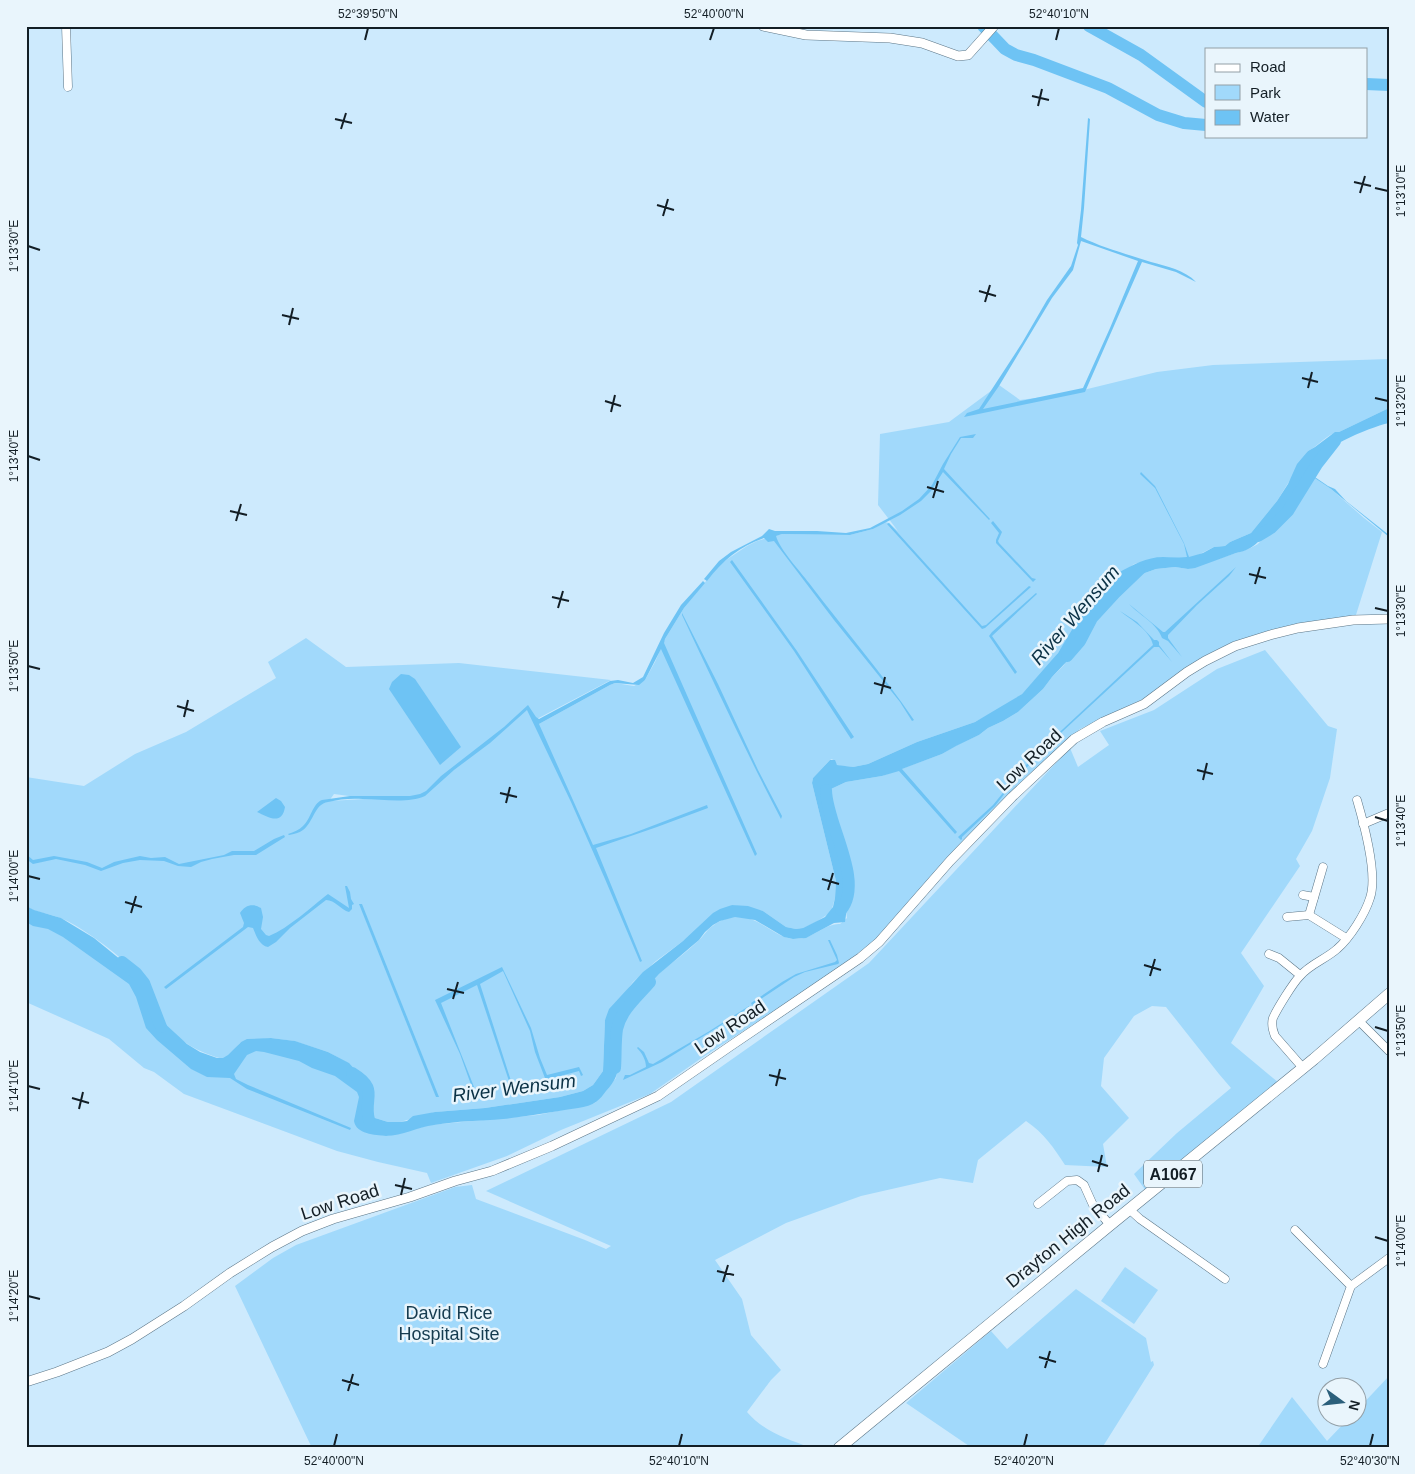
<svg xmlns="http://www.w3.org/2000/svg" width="1415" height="1474" font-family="Helvetica,sans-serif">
<rect width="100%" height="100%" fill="#cdeafd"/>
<g fill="#a1d9fb" fill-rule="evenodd">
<path d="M1389,359V408L1339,432C1327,433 1319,446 1308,451L1277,501L1251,533L1230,542L1225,546L1214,547L1194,557L1179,558L1162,557L1134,564L1110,582L1105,591L1095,597L1082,613L1067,640L1053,660L1022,694L1001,708L975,722L917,742L868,764L853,767L841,766L837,765L832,759L830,760L813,778L812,783L836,881L835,898L831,912L816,922L803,928L796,929L786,927L763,911L732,905L656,961L633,982L605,1020L603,1071L593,1085L583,1091L560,1097L485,1108L435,1112L400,1122H388L375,1118L372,1116L369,1106L367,1111L381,1135L387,1136L430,1125L538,1115L595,1103L616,1078L618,1063L613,1036V1025L616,1020C630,1004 644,987 660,973C672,962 686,953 698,941C704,936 707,929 714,925C722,919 732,916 742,917C763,920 774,937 794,939C812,940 825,923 840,924L847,918L846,911L849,893L828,810V798L831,789L846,782L882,776L942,754L955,746L979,735L988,728L1003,721L1018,712L1043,689L1052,677L1064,665L1094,616L1110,602L1125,583L1131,578L1156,569L1175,567L1188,569L1236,553C1242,552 1253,547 1258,544C1260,542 1282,517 1284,514C1292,500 1297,486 1307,473L1331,489L1364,518L1382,532L1355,618L1290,625L1231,645L1188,666L1145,698L1080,729L1025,778L976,830L880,936L834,972L703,1057L650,1094L561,1130L507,1156L431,1183L427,1173L378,1162L337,1151L184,1094L154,1072L144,1068L109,1039L26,1002V917L133,970C120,955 78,924 60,918C48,913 36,913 26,906V777L84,786L135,754L186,732L276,678L268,662L306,638L346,667L459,663L611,680L533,721L539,724L610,685L615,683L634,686L645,680L655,662L665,639L684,608L720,564L747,546L757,541L782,534L850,535L873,529L885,522L889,523L898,531L878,505L880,434L949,422L999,385L1020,400L1067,394L1157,372L1213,365ZM334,794L364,798V799L329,801ZM157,1015C170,1034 191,1049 213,1056C216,1057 221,1059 224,1058C231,1056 236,1046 241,1042L271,1038L294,1041L328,1052L348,1063L362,1080L265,1046L208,1066L160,1024Z"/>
<path d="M1265,650L1328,726L1337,729L1330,778L1312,831L1296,859L1300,866L1241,953L1264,986L1231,1043L1279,1083L1146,1191L1134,1174L1177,1133L1231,1088L1219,1074L1166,1007L1152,1006L1134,1016L1104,1058L1101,1086L1129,1118L1103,1144L1107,1167L1065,1165C1054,1148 1044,1133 1026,1121L978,1160L973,1183L940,1178L861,1196L786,1223L715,1260L742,1299L751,1335L781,1370L771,1380L747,1412C764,1432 788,1439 811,1448H312L235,1286L273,1258L296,1245L455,1187L472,1185L476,1199L585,1240L606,1249L611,1246L486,1191L671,1102L869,963L1070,748L1078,767L1109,745L1100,731L1154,710L1217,669Z"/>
<polygon points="1125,1267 1158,1290 1134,1324 1101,1301"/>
<polygon points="1076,1289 1146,1338 1151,1362 1153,1361 1154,1365 1102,1448 972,1448 906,1403 991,1331 1007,1349"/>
<polygon points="1389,1376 1389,1448 1257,1448 1292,1397 1327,1441 1350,1417 1358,1416 1358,1409"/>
</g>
<g fill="#6ec3f4" fill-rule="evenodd">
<path d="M1088,118L1090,119L1084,208L1081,237C1103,248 1127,254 1151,262C1166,266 1185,270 1196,282L1176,272L1142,262L1085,392L964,417L967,413L979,409L1022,343L1047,300L1071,266L1078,245L1077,243L1081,210ZM1081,241L1138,261L1110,328L1083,388L983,409L999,386L1052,298L1073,270Z"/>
<path d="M1389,408V423C1367,428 1317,449 1308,470L1309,473L1328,486L1335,489L1346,501L1389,535V537L1331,489L1307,473C1297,486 1292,500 1284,514C1281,518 1276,522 1273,526C1261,538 1255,550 1236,553L1195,568L1188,569L1175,567L1156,569L1131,578L1125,583L1110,602L1094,616L1084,631L1070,658L1052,677L1043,689L1018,712L1003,721L988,728L979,735L956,746L942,754L902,769L957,832L955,834L899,771L882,776L846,782L831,789L828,798V810L835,834L845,861L849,878V893L845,922L834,923L806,938L793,939L784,937L755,920L735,917L720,921L713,925L705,932L699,940L659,974L616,1020C604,1048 633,1063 606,1091C603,1095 600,1099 596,1102C588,1108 569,1109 559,1111C540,1114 522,1117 503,1119C480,1121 457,1121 434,1125C418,1127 402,1136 386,1136C375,1135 356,1134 354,1121L359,1097L357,1092L335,1076L312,1068L299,1061L264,1052L256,1051L247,1055L234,1074L236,1079L248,1085L351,1128L350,1130L247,1089L230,1078L207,1077L191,1069L157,1040L146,1028L136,997L129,984L63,937L48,929L33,926L26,922V906L34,910L61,918L94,938L132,969L145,988L148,1001L162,1021L187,1044L200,1052L217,1058H223L228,1055L241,1042L247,1039L271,1038L295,1041L328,1052L349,1063L357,1072L366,1086L368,1093L370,1111L372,1116L375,1118L388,1122H400L407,1121L413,1116L435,1112L485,1108L560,1097L583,1091L593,1085L603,1071L605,1020L609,1009L643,972L683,941L713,913L720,909L732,905L748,906L763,911L786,927L796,929L803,928L825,917L833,907L835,898L836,881L812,783L813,778L830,760H835L837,765L853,767L868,764L917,742L975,722L1022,694L1058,653L1082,613L1095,597L1105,591L1110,582L1118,576V573C1132,565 1147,557 1163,557C1171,557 1179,558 1187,557L1184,544L1155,488L1140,474L1141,472L1155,486L1184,543L1189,557L1203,553L1214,547L1225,546L1230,542L1251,533L1277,501L1288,484L1297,464L1308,451L1315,447L1335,432H1339Z"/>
<path d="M976,434L973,438H961L951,454L944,469L990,519L989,520L943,472L931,491L921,501L900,515L873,529L850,535L782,534L776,536C780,550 800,571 809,583C844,629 882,673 914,720L912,721L900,702L834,620L774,541L768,542L764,538C739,547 723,560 707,581L704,579L719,561L731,552L762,536L769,529L775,531H817L846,533L870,528L902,511L919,499L932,485L943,464L960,437Z"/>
<polygon points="993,521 1002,532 998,541 999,543 1032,578 1036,579 1033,582 996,543 996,540 999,533 991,523"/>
<polygon points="889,523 982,626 986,625 1029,586 1031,587 985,628 982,629 887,524"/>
<polygon points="732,560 797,651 854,737 851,739 794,651 730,562"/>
<path d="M1236,567L1229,576L1197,605L1168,635V638L1182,657L1168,641L1162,638C1157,623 1139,615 1129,604L1163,632H1165Z"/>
<path d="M703,581L705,583L684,608L665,639L664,643L757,854L755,856L661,649L645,680L639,685L615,683L610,685L539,724L593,845L631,834L707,805L708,808L657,827L596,848L642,961L640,962L605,879L571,802L527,710L490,743L454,770L425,796C407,804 382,799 363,799C352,798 339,799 328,802C314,804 314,822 303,830C299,833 294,834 289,835L288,834C294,832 299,830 303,826C311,819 312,804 322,800L350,796H410L420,794L426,791L441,776L504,727L528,705L536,717L539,719L610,681L618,680L633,683L643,677L664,633L681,605Z"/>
<polygon points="1036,593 1037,594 992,636 1017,672 1015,674 989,636 992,632"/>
<path d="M1120,611L1137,622L1154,640H1157L1159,642V645L1172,662L1159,647H1154L1049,744L1048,743L1153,645C1150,630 1131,620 1120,611Z"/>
<path d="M682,613L718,684L758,770L782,816L781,819C746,752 714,683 682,615Z"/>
<polygon points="401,674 409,675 415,679 461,747 440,765 389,689 392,682"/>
<polygon points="1043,748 1044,749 1016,779 995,806 962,837 962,839 961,840 958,837 993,805 1024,767"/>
<path d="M276,798L281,801L285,807C282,826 268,817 257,812Z"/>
<polygon points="284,835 285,837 256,855 234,855 212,859 201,862 191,867 178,866 164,861 140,860 123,863 101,871 85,865 56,859 33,864 26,859 26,854 33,860 54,856 87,862 102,868 114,862 140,856 151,858 165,857 179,864 224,855 232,851 254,851 274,839"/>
<path d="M345,886H347L350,892L351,899L354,904L352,905V909L349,912C341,910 335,900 326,900L290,928L276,942L268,947C259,945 256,935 253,928L248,927L166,989L164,987L243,927L244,923L240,913C245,905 253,903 261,908L263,917L261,929L266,935L269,936C289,928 311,907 328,894L349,908Z"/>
<polygon points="359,904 362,904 439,1097 436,1097"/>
<polygon points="828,940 830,940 837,955 839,963 838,964 805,972 794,977 752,1005 751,1003 782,982 796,974 835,962 837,960"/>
<polygon points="502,967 531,1028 540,1058 547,1075 579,1067 583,1075 581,1076 579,1071 549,1079 551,1085 548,1086 535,1052 530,1031 503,971 480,984 513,1087 511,1087 477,985 441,1003 476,1092 474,1093 460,1054 435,1000"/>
<path d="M749,1006L750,1007L662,1062L623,1080L625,1075H630L646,1067C646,1060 642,1053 637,1048L638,1047L644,1052L649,1063L653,1064L708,1032Z"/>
</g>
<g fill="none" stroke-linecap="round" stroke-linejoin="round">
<g stroke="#6ec3f4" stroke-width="12">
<polyline points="983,26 1005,49 1016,55 1034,60 1108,88 1158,115 1184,123 1206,125"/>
<polyline points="1089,26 1141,55 1206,102"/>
<polyline points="1366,84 1389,85"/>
<polyline points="1258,536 1271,528 1288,511 1317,464 1335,441"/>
<polyline points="1067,656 1080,641 1092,618 1115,593 1139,570"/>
<path d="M826,790C826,823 865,881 841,910"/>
<polyline points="122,962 136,973 144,983 161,1027"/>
<path d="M615,1068C616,1055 615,1042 617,1029C621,1010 638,996 650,982"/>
<path d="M352,1073C380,1090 363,1097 369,1120"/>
</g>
<g stroke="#5c7687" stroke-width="9">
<g id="minor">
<polyline points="66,26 68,87"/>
<polyline points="1363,824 1389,813"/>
<polyline points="1303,895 1314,897"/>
<polyline points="1309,915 1323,867"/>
<polyline points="1287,917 1309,915 1346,938"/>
<polyline points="1269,954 1279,958 1300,975"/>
<polyline points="1359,1021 1389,1051"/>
<path d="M1303,1068L1275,1036C1273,1031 1271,1024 1273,1018C1277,1009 1293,983 1300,976C1310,964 1326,959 1337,949C1350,938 1365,914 1370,898C1378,875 1364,824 1357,800"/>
<polyline points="1038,1204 1067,1181 1077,1180 1084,1185 1093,1205 1110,1225"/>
<polyline points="1129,1209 1140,1219 1225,1279"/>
<polyline points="1295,1230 1351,1286 1323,1364"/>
<polyline points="1351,1286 1389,1258"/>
</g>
</g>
<g stroke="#5c7687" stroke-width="10">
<g id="tertiary">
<polyline points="763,26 806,35 890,38 922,43 958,56 968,55 994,26"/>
<polyline points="26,1382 57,1372 108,1352 132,1339 184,1306 230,1273 272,1247 302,1231 333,1219 410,1197 455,1181 492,1171 552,1146 658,1096 729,1047 860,958 879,942 950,861 1012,797 1074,739 1103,722 1144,704 1187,672 1205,661 1235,646 1270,635 1298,628 1353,620 1389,619"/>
</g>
</g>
<g stroke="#5c7687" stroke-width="12">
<polyline id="primary" points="839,1448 1110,1225 1314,1059 1389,994"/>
</g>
<use href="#minor" stroke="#fff" stroke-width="8"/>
<use href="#tertiary" stroke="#fff" stroke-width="9"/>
<use href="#primary" stroke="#fff" stroke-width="11"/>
</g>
<path fill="none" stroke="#131e25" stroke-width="2" d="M365,40L368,28M710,40L714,28M1056,40L1059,28M1032,96L1049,100M1038,106L1042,89M335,119L352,123M341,129L346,113M1354,182L1371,186M1375,188L1388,191M1360,193L1365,176M657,205L674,210M663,216L668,199M28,246L40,250M979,291L996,296M985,302L990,285M282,315L299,319M289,325L293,308M1302,378L1318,382M1308,388L1312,372M1375,398L1388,401M605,401L621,406M611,412L615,395M28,456L40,460M927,487L944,492M933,498L938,481M230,511L247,515M236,521L241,504M1249,574L1266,578M1255,584L1260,567M552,597L569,601M558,608L563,591M1375,608L1388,611M28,666L40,669M874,683L891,688M881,694L885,677M177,706L194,711M184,717L188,700M1197,770L1213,774M1203,780L1207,763M500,793L517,797M506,803L510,787M1375,817L1388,821M28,876L40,879M822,879L839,884M828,890L833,873M125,902L142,907M131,913L136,896M1144,965L1161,970M1150,976L1155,959M447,989L464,993M453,999L458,982M1375,1027L1388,1031M769,1075L786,1079M28,1086L40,1089M776,1086L780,1069M72,1098L89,1103M79,1109L83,1092M1092,1161L1108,1166M1098,1172L1102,1155M395,1185L412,1189M401,1195L405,1178M1375,1237L1388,1241M717,1271L734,1275M723,1282L728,1265M28,1296L40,1299M1039,1357L1056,1362M1045,1368L1050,1351M342,1380L359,1385M348,1391L353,1374M334,1446L337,1434M679,1446L682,1434M1024,1446L1027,1434M1370,1446L1373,1434"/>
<g text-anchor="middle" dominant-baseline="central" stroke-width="5" stroke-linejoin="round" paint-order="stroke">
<rect fill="#e9f5fc" stroke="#535e66" stroke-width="1" x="1144" y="1160.5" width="58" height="27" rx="4"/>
<g font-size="16" font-weight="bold" fill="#131e25">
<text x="1173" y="1174">A1067</text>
</g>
<g font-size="18" fill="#131e25" stroke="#e9f5fc">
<text transform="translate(1029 760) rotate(-43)">Low Road</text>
<text transform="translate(730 1027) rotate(-34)">Low Road</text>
<text transform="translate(340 1202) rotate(-18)">Low Road</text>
<text transform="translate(1068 1236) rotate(-39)">Drayton High Road</text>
</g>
<g font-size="18" fill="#153b4f" stroke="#e9f5fc">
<text x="449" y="1313">David Rice<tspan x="449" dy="21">Hospital Site</tspan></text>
</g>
<g font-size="19" font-style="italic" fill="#0a3145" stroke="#e9f5fc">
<text transform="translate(1075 615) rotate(-49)">River Wensum</text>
<text transform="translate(514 1088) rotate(-7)">River Wensum</text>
</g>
</g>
<rect width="1415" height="1474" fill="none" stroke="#e9f5fc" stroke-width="55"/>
<rect x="1205" y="48" width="162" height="90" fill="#e9f5fc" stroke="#939fa6"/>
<rect x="1215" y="64" width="25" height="8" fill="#ffffff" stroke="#939fa6"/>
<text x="1250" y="72" font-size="15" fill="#131e25">Road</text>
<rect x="1215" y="85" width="25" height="15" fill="#a1d9fb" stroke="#939fa6"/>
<text x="1250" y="98" font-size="15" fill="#131e25">Park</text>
<rect x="1215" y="110" width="25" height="15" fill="#6ec3f4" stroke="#939fa6"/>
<text x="1250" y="122" font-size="15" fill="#131e25">Water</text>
<g transform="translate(1342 1402) rotate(105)"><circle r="24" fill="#e9f5fc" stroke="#939fa6"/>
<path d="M0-4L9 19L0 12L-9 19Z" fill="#2b5f7b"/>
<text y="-8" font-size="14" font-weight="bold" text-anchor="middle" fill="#131e25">N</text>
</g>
<rect x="28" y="28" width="1360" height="1418" fill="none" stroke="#131e25" stroke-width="2"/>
<g font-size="12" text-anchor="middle" fill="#131e25">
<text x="368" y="18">52°39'50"N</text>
<text x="714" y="18">52°40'00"N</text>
<text x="1059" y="18">52°40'10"N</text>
<text transform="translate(1401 191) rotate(-90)" y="4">1°13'10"E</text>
<text transform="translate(14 246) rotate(-90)" y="4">1°13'30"E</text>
<text transform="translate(1401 401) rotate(-90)" y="4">1°13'20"E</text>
<text transform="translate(14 456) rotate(-90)" y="4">1°13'40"E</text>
<text transform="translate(1401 611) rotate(-90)" y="4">1°13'30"E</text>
<text transform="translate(14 666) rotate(-90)" y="4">1°13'50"E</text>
<text transform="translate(1401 821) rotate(-90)" y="4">1°13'40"E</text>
<text transform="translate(14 876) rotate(-90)" y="4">1°14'00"E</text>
<text transform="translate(1401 1031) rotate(-90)" y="4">1°13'50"E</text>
<text transform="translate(14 1086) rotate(-90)" y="4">1°14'10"E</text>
<text transform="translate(1401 1241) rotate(-90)" y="4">1°14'00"E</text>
<text transform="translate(14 1296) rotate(-90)" y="4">1°14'20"E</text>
<text x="334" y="1465">52°40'00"N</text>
<text x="679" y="1465">52°40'10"N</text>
<text x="1024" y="1465">52°40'20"N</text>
<text x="1370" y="1465">52°40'30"N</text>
</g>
</svg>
